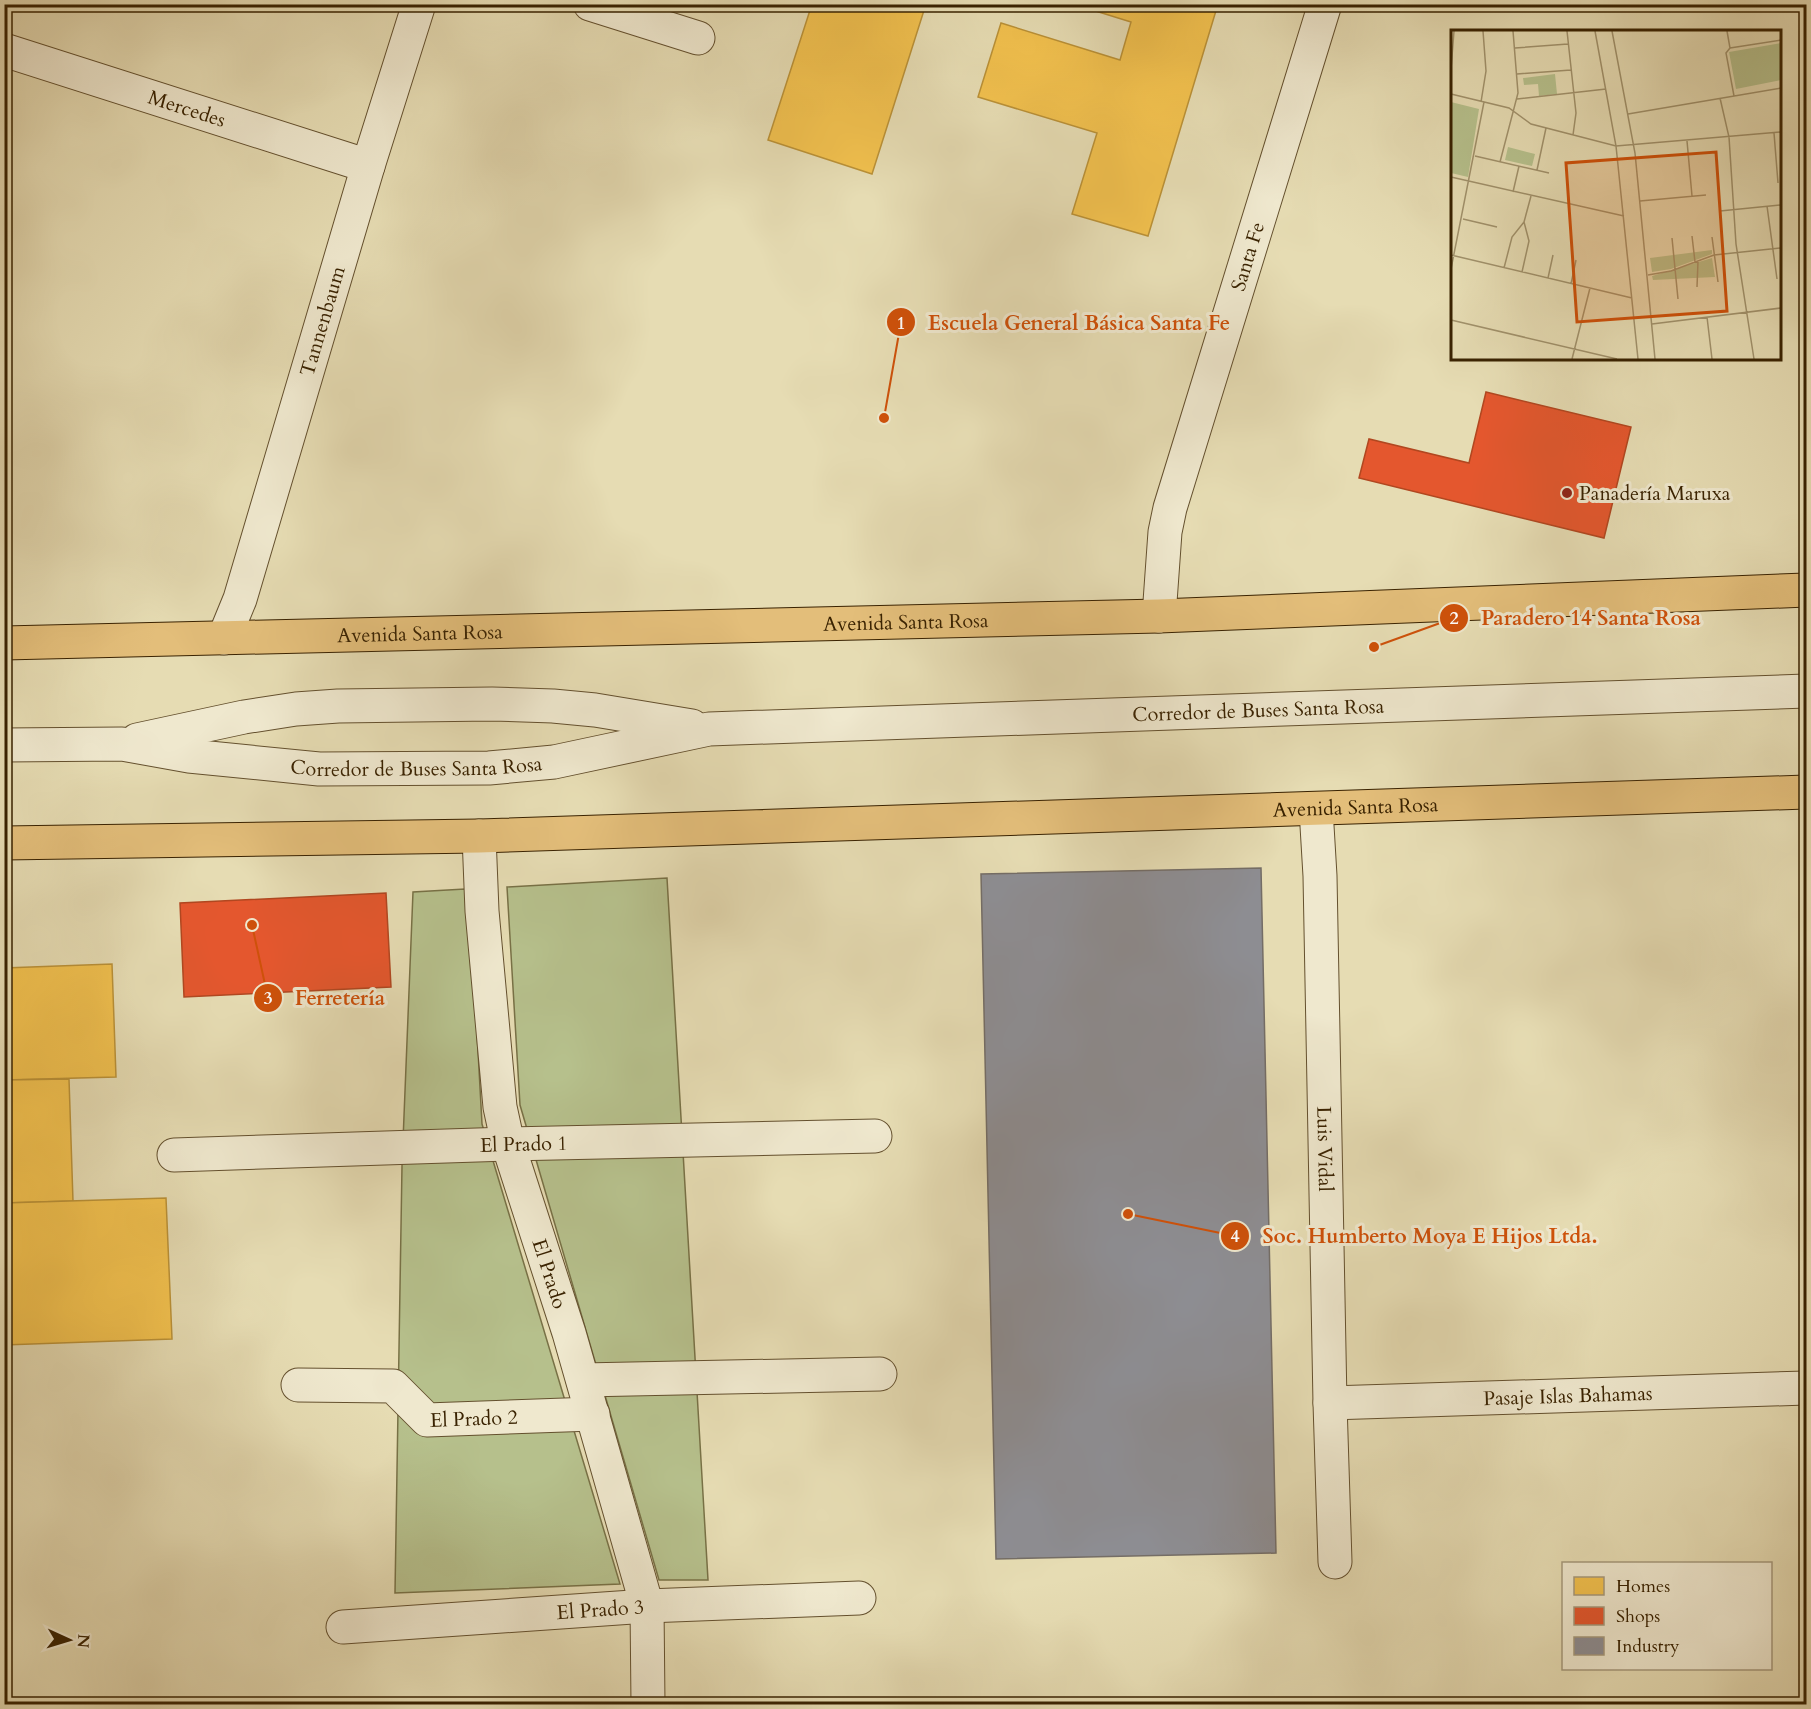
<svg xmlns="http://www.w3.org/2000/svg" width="1811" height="1709" font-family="Cardo,serif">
<rect width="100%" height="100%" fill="#e6dcb3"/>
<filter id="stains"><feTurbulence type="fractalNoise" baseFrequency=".00333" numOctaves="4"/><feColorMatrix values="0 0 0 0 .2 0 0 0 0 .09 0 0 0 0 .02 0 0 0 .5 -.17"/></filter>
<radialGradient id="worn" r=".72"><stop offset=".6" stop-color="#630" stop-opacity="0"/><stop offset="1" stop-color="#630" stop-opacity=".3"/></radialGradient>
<g fill="#b6c08c" stroke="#787146" stroke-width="1.5">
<polygon points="667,878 708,1580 659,1580 520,1105 507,887"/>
<polygon points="465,889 470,905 482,1124 620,1584 395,1593 402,1166 413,892"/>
</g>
<g fill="#f2c14e" stroke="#ba9137" stroke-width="1.5">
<polygon points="812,4 926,4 872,174 768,140"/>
<polygon points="1073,4 1218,4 1148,236 1072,214 1097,133 978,97 1001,23 1120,60 1131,22"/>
<polygon points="112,964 116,1077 4,1080 4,968"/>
<polygon points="69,1079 73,1201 4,1203 4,1080"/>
<polygon points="166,1198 172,1339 4,1345 4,1203"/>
</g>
<g fill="#e4572e" stroke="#b14720" stroke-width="1.5">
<polygon points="1486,392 1631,427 1604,538 1359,478 1369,439 1469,463"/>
<polygon points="386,893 391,987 184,997 180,903"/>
</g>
<polygon fill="#8d8d92" stroke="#746d66" stroke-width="1.5" points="1261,868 1276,1553 996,1559 981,874"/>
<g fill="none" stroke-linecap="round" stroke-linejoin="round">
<g stroke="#64502e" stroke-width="35">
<g id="minor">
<polyline points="590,4 698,38"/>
<path id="s1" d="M4,50L368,166"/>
<path id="s2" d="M1159,616L1165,532L1170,508L1325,4"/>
<path id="s3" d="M224,638L240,599L368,166L419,4"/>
<polyline points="137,740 244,717 296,709 338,706 492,704 553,706 595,710 692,726"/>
<path id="s4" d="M4,745L122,744L189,756L319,769L489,768L554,762L709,729L1806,691"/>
<path id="s5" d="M1316,809L1320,876L1330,1403L1335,1562"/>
<path id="s6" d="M479,836L482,911L500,1107L508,1144L569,1333L647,1606L648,1704"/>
<path id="s7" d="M174,1155L508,1144L875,1136"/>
<polyline points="583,1380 880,1374"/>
<path id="s8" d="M298,1385L393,1386L427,1420L593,1414"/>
<path id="s9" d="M1330,1403L1806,1388"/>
<path id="s10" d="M343,1627L647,1606L859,1598"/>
</g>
</g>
<g stroke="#392201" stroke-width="35">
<g id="major">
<path id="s11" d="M4,643L1159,616L1806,590"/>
<path id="s12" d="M4,843L479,836L1806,792"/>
</g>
</g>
<use href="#minor" stroke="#efe8ce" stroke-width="33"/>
<use href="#major" stroke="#e3be7a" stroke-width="33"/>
</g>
<circle fill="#8f2418" stroke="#efe8ce" stroke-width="2" cx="1567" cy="493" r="6"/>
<g text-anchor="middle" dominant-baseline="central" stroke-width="6" stroke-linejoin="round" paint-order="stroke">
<g font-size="20" fill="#392201" stroke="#efe8ce">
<text stroke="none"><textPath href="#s1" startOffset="192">Mercedes</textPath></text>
<text stroke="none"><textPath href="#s2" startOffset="372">Santa Fe</textPath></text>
<text stroke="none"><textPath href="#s3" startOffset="332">Tannenbaum</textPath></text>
<text stroke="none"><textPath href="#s11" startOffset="902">Avenida Santa Rosa</textPath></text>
<text stroke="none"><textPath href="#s11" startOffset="416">Avenida Santa Rosa</textPath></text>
<text stroke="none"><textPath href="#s4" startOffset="1260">Corredor de Buses Santa Rosa</textPath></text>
<text stroke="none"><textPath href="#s4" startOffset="414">Corredor de Buses Santa Rosa</textPath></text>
<text stroke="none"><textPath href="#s12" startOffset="1352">Avenida Santa Rosa</textPath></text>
<text stroke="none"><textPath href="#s7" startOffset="350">El Prado 1</textPath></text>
<text stroke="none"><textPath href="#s5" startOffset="340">Luis Vidal</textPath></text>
<text stroke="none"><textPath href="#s6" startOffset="446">El Prado</textPath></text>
<text stroke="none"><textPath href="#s9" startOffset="238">Pasaje Islas Bahamas</textPath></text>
<text stroke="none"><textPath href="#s8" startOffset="190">El Prado 2</textPath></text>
<text stroke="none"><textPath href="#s10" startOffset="258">El Prado 3</textPath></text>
</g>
<g font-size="20" fill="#392201" stroke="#efe8ce" text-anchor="start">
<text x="1579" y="493">Panadería Maruxa</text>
</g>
</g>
<g transform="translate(1451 30)">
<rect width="330" height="330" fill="#e6dcb3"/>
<path d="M330,13V50L285,59L278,22ZM104,44L106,64L88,66L87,54L73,55L72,48ZM0,72L28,79L17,147L0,143ZM57,117L84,124L81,136L54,130ZM261,220V224L220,239L201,242L199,228ZM261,228L264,247L202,250L201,246Z" fill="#b6c08c"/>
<path fill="none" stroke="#a1926c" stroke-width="1.5" d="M116,1L125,83L122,105M144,1L165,116L187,329M161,1L184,123L204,329M276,1L279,18L275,23L283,66M64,18L117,14M279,18L330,10M0,39L3,1M66,44L120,40M0,64L58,78L80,94L165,116L330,102M269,68L278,107L285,214L303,329M66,69L155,59M30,72L35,41L32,1M177,84L330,58M323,103L327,153M236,111L241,166M24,126L98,143M49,132L67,63L62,1M86,140L95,98M0,147L173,186M62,162L68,136M189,171L255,165M316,176L326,249M269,181L330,175M12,189L46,197M241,206L244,232M261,207L267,252M221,208L227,269M0,225L181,268M53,238L61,207L73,192M0,239L33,72M71,242L78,211L73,192L80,166M197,245L220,241L263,225L330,218M97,248L102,225M120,254L125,230M246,257L247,231M256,287L261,329M0,290L166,329M201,294L330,278M121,329L139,258"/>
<path fill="#ce510a" fill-opacity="0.15" stroke="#ce510a" stroke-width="3" d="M265,122L276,281L126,292L115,133Z"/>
<rect width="330" height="330" fill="none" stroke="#392201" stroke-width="3"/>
</g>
<path fill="none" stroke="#ce510a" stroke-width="2" d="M884 418L901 322M1374 647L1454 618M252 925L268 998M1128 1214L1235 1236"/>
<g fill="#ce510a" stroke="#efe8ce" stroke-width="2">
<circle cx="884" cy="418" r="6"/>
<circle cx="1374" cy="647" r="6"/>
<circle cx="252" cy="925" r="6"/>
<circle cx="1128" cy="1214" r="6"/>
<circle cx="901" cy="322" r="15"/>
<circle cx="1454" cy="618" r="15"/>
<circle cx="268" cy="998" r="15"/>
<circle cx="1235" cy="1236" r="15"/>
</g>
<g font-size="18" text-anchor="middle" font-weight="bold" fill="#fff">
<text x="901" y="329">1</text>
<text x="1454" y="624">2</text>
<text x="268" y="1004">3</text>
<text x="1235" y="1242">4</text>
</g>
<g font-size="21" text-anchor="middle" font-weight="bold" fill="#ce510a" stroke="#efe8ce" stroke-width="6" stroke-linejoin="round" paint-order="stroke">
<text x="1079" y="330">Escuela General Básica Santa Fe</text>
<text x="1591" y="625">Paradero 14 Santa Rosa</text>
<text x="340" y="1005">Ferretería</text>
<text x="1430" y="1243">Soc. Humberto Moya E Hijos Ltda.</text>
</g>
<rect width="1811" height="1709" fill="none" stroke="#e6dcb3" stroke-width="24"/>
<rect x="6" y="6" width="1799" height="1697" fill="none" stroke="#392201" stroke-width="3"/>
<rect x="12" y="12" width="1787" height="1685" fill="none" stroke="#392201" stroke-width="1.5"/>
<rect x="1562" y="1562" width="210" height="108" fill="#efe8ce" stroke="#a6997c" stroke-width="1.5"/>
<rect x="1574" y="1577" width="30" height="18" fill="#f2c14e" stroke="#a6997c" stroke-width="1.5"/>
<text x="1616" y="1592" font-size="18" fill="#392201">Homes</text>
<rect x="1574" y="1607" width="30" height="18" fill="#e4572e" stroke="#a6997c" stroke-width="1.5"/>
<text x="1616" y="1622" font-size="18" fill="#392201">Shops</text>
<rect x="1574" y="1637" width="30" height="18" fill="#8d8d92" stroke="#a6997c" stroke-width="1.5"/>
<text x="1616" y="1652" font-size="18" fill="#392201">Industry</text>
<g transform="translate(69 1640) rotate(94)" stroke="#efe8ce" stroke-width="4.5" paint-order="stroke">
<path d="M0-4.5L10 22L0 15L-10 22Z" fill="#392201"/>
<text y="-9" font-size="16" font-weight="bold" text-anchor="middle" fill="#392201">N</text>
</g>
<rect width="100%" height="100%" filter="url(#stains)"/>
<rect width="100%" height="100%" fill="url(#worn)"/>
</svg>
